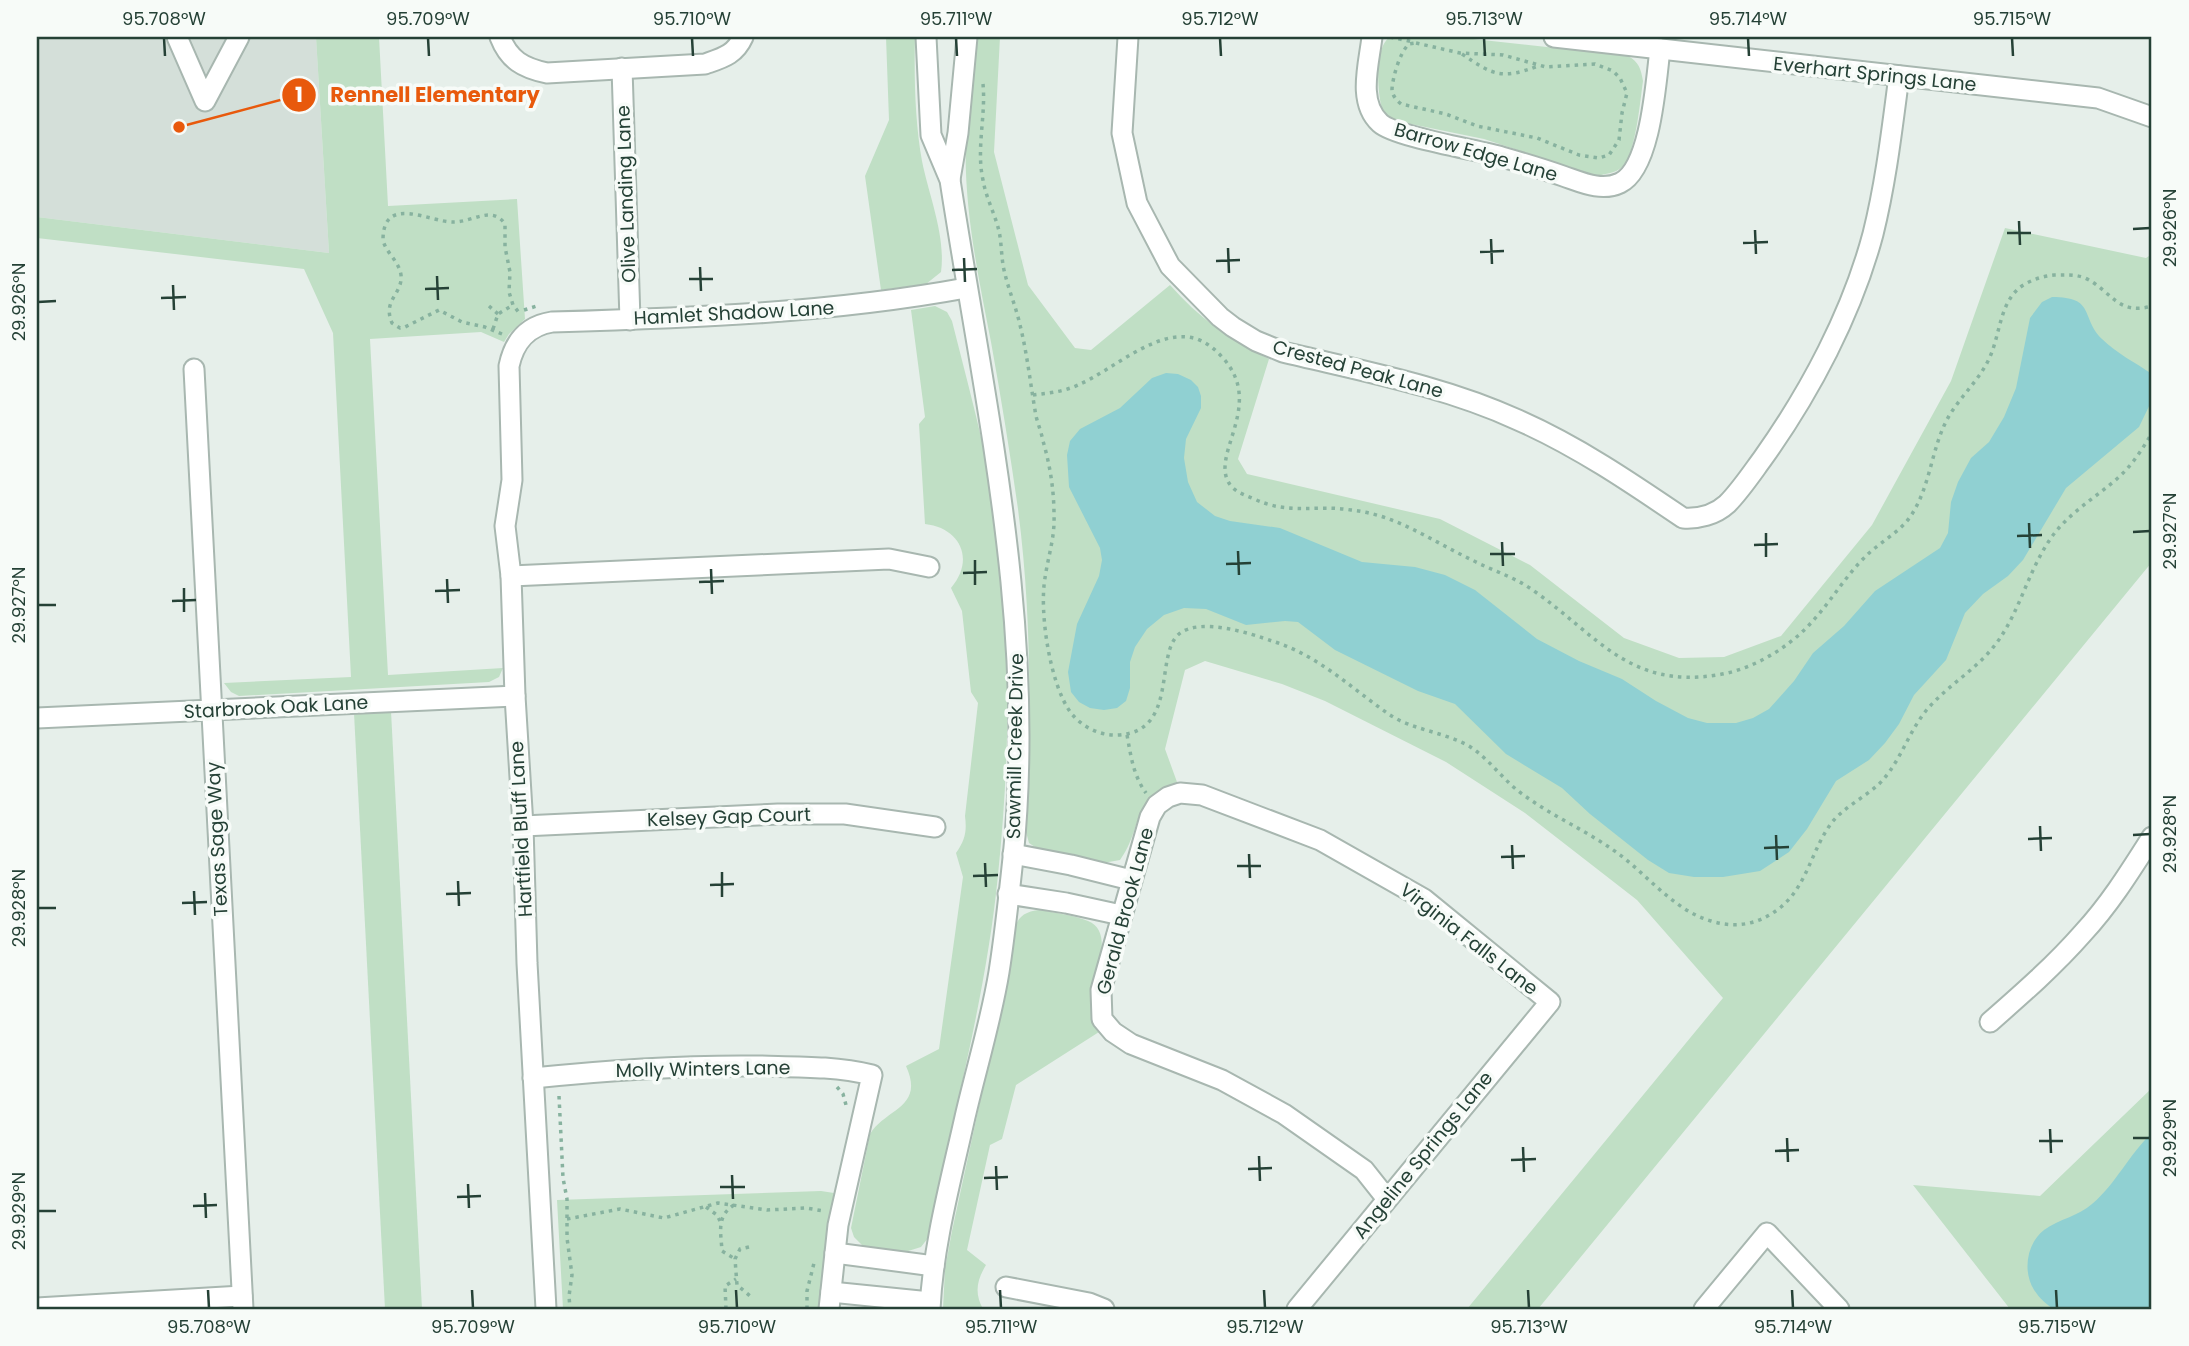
<svg xmlns="http://www.w3.org/2000/svg" width="2189" height="1346" font-family="Poppins,sans-serif">
<rect width="100%" height="100%" fill="#e6efea"/>
<polygon fill="#d4dfd9" points="37,37 316,37 329,253 37,217"/>
<g fill="#c0dfc5">
<polygon points="316,37 379,37 388,206 517,199 525,319 509,334 504,342 481,332 370,339 388,675 503,668 499,677 489,682 239,696 231,692 224,683 351,677 333,333 304,269 37,238 37,217 329,253"/>
<path d="M886,37H915C914,77 915,122 922,161C929,196 946,236 941,272L926,284L881,290L865,176L889,120Z"/>
<path d="M976,37H1000L994,152L1028,285L1075,348L1091,350L1170,285C1198,317 1230,340 1269,359L1238,459L1247,474L1440,519L1530,565L1624,638L1679,658L1724,657L1781,636L1872,525L1951,381L2005,228L2146,258L2152,254V562L1538,1309H1467L1723,998L1637,900L1525,813L1446,762L1325,701L1282,684L1205,661L1185,670L1165,749L1177,782C1129,800 1144,827 1120,860L1103,863L1041,851L1029,843L1026,832C1031,724 1032,616 1018,509C1010,453 1001,397 991,342C978,275 963,205 966,137C967,104 973,70 976,37Z"/>
<path d="M1390,37H1455L1628,56C1639,62 1641,69 1643,81C1640,101 1636,154 1622,167C1616,173 1605,174 1597,176L1484,139L1396,121L1383,112C1377,95 1374,47 1390,37Z"/>
<path d="M935,306L947,312L952,321C965,373 980,427 990,480C1013,607 1011,748 998,875C986,998 952,1118 928,1238L921,1247L905,1252L865,1248L854,1237L851,1228L870,1134C886,1108 925,1108 906,1066L939,1049L963,877L956,853C965,840 967,832 965,816L978,703L971,692L962,611L951,588C975,560 961,528 925,524L919,424L925,417L911,310Z"/>
<polygon points="391,711 422,1309 385,1309 354,713"/>
<path d="M1040,910C1056,913 1074,915 1088,921C1116,932 1093,978 1092,1000C1092,1012 1095,1021 1099,1032L1016,1085L1002,1139L990,1145L967,1250L986,1265C977,1280 974,1293 983,1309H943L945,1269L952,1231L1011,959C1014,935 1010,912 1040,910Z"/>
<polygon points="2152,1088 2152,1309 2010,1309 1913,1185 2040,1196"/>
<polygon points="821,1191 834,1193 830,1213 820,1309 563,1309 557,1200"/>
</g>
<g fill="#90d0d2">
<path d="M2052,297C2096,297 2080,317 2102,339C2116,353 2136,363 2152,374V400L2139,427L2066,488L2023,560L2008,576L1983,594L1965,613L1946,660L1914,695L1899,724L1885,743L1869,760L1836,781L1807,829L1789,852L1760,871L1723,877H1694L1669,873L1648,860L1590,814L1562,788L1506,754L1455,704L1418,691L1335,650L1298,622L1285,621L1246,625L1206,609L1184,608L1164,615L1147,629L1135,647L1130,662V688L1126,701L1117,708L1104,710L1090,708L1079,702L1071,692L1068,672L1077,624L1099,576L1102,560L1100,548L1069,487L1067,455L1070,441L1080,429L1120,408L1152,378L1166,373L1178,374L1191,380L1198,387L1201,396V408L1186,439L1184,458L1188,482L1197,502L1215,516L1230,521L1280,528L1362,562L1415,567L1445,575L1475,590L1537,639L1579,661L1622,679L1656,701L1688,718L1707,723H1736L1753,718L1769,709L1794,681L1813,653L1844,626L1875,591L1940,548L1948,533L1951,502L1958,482L1971,458L1989,442L2004,417L2016,388L2030,318L2042,302Z"/>
<path d="M2152,1133V1309H2053C2048,1305 2041,1300 2037,1294C2022,1276 2025,1245 2044,1230C2059,1219 2079,1216 2092,1204C2116,1184 2129,1154 2152,1133Z"/>
</g>
<g fill="none" stroke-linecap="round" stroke-linejoin="round">
<g stroke="#a8b7b0" stroke-width="23">
<g id="minor">
<polyline points="177,37 205,101 239,37"/>
<path d="M500,37C509,60 523,68 547,73L705,64C722,58 735,55 743,37"/>
<path d="M926,37L931,135L950,180C985,407 1037,627 1013,858C1009,896 1005,934 999,972C991,1021 976,1069 965,1117C951,1180 933,1245 930,1309"/>
<path d="M1128,37L1122,133L1137,203L1170,266L1220,317L1233,327L1256,341L1283,352C1362,371 1444,386 1518,420C1577,446 1630,482 1683,518C1698,519 1715,515 1727,504C1740,491 1752,473 1763,458C1810,392 1852,313 1873,234C1886,182 1892,129 1899,76"/>
<path d="M1372,37C1369,64 1357,102 1380,123C1395,137 1478,150 1502,157C1523,163 1543,169 1563,176C1581,182 1601,192 1620,183C1651,168 1656,81 1660,49"/>
<polyline points="1554,37 2098,98 2152,117"/>
<polyline points="622,68 630,320"/>
<polyline points="950,179 958,133 967,37"/>
<polyline points="194,369 243,1309"/>
<polyline points="511,576 889,559 929,567"/>
<polyline points="37,718 515,696"/>
<polyline points="523,826 778,814 845,814 935,827"/>
<polyline points="1013,854 1071,865 1131,880"/>
<polyline points="1008,894 1066,903 1121,915"/>
<path d="M1990,1022C2022,994 2055,965 2083,933C2110,904 2131,870 2152,837"/>
<path d="M533,1078C609,1070 683,1065 759,1066C797,1067 834,1066 872,1075L838,1225L829,1309"/>
<polyline points="835,1253 934,1266"/>
<polyline points="1006,1287 1089,1303 1104,1309"/>
<polyline points="831,1292 930,1302"/>
<polyline points="37,1308 242,1296"/>
<path d="M546,1309L527,963L523,826L515,696L511,576L505,526L512,480L509,366C514,342 527,326 552,322C691,318 830,313 966,288"/>
<polyline points="1297,1309 1550,1002 1424,899 1320,840 1202,795 1180,793 1168,797 1157,805 1150,817 1101,990 1102,1019 1113,1032 1131,1044 1222,1080 1284,1114 1364,1170 1387,1199"/>
<polyline points="1704,1309 1767,1233 1839,1309"/>
</g>
</g>
<g stroke="#87b29f" stroke-width="3.5" stroke-dasharray="3.5 5" stroke-linecap="butt">
<polyline points="1390,37 1414,42"/>
<path d="M1416,43L1460,53L1503,55L1546,67L1595,64L1613,71L1620,78L1627,93L1622,113L1619,140L1609,155L1599,158L1579,155L1537,138L1477,126L1446,114L1401,104C1396,100 1392,95 1392,89C1393,76 1400,52 1409,44Z"/>
<path d="M1462,54C1493,75 1501,80 1538,66"/>
<path d="M983,84C986,116 976,149 983,180C986,198 995,214 999,231C1002,245 1001,260 1005,274C1009,291 1016,307 1020,325C1027,353 1030,381 1035,410C1036,420 1041,430 1043,441C1050,465 1054,490 1054,515C1055,537 1048,557 1045,578C1039,612 1050,685 1071,713C1082,727 1100,736 1118,735C1179,732 1154,655 1179,634C1200,617 1249,633 1272,641C1318,655 1351,688 1390,715C1413,730 1444,732 1469,746C1491,760 1504,782 1525,796C1554,817 1587,831 1616,852C1647,874 1673,910 1711,921C1737,929 1760,924 1781,907C1807,885 1811,852 1830,825C1842,808 1864,798 1879,784C1900,763 1907,735 1925,712C1945,687 1975,671 1995,645C2019,614 2027,574 2049,541C2067,513 2096,498 2120,476C2133,464 2143,448 2152,433"/>
<polyline points="489,306 498,314"/>
<polyline points="524,310 540,305"/>
<polyline points="493,329 498,314 513,305"/>
<path d="M502,334L485,327L462,322L439,310L405,327L400,328L392,323C382,300 403,294 401,275C399,261 386,253 383,240C383,193 431,223 454,222C473,222 492,205 505,224V247L510,272L509,292L513,305L520,314"/>
<path d="M1033,395C1048,393 1063,392 1078,385C1112,371 1158,326 1197,339C1207,343 1215,349 1222,357C1268,406 1205,458 1232,487C1238,493 1245,495 1252,498C1290,516 1313,504 1351,510C1371,512 1392,519 1410,528C1431,538 1451,550 1472,560C1493,571 1515,577 1534,591C1597,635 1629,689 1717,675C1751,670 1787,649 1810,624C1830,603 1844,578 1864,558C1878,543 1899,533 1910,517C1931,487 1931,447 1949,416C1961,396 1979,380 1989,359C2001,334 1999,299 2025,284C2034,279 2044,276 2054,275C2065,275 2075,274 2085,278C2111,290 2117,316 2152,306"/>
<path d="M1127,735C1131,756 1133,775 1146,793"/>
<polyline points="837,1087 843,1094 846,1105"/>
<polyline points="559,1096 563,1178 567,1199 567,1238 572,1275 569,1296 570,1309"/>
<path d="M734,1205C716,1216 721,1233 722,1251L735,1259"/>
<polyline points="706,1207 717,1215 720,1221"/>
<polyline points="567,1219 620,1209 664,1218 718,1203 767,1210 806,1208 824,1211"/>
<polyline points="749,1247 740,1249 735,1259 737,1285 750,1296"/>
<polyline points="726,1309 725,1286 736,1279"/>
<polyline points="807,1309 807,1291 814,1263"/>
</g>
<use href="#minor" stroke="#fff" stroke-width="19"/>
</g>
<path fill="none" stroke="#254136" stroke-width="2.5" d="M164,38L165,56M428,38L429,56M692,38L693,56M956,38L957,56M1220,38L1221,56M1484,38L1485,56M1748,38L1749,56M2012,38L2013,56M2019,221L2020,245M2133,229L2150,228M1755,230L1756,254M2007,233H2031M1491,239L1492,264M1743,243L1768,242M1228,248L1229,273M1480,252L1504,251M964,258L965,282M1216,261L1240,260M700,267L701,291M952,270L977,269M437,276L438,300M689,279H713M173,285L174,310M425,289L449,288M161,298L186,297M38,302L56,301M2029,523L2030,548M2133,532L2150,531M1766,533V557M2017,536L2042,535M1502,542L1503,566M1754,545L1778,544M1238,551L1239,575M1490,554H1515M975,560V585M1226,564L1251,563M711,569L712,594M963,573L987,572M447,579L448,603M699,582L724,581M184,588V612M435,591L460,590M172,601L196,600M38,605H56M2040,826L2041,851M1776,835L1777,860M2133,835L2150,834M2028,839L2052,838M1512,845L1513,869M1764,848L1789,847M1249,854L1250,878M1501,857L1525,856M985,863L986,887M1237,866H1261M722,872V897M973,876L998,875M458,881L459,906M710,885L734,884M194,891L195,915M446,894L471,893M182,903L207,902M38,908H56M2050,1129L2051,1153M1787,1138L1788,1162M2133,1138H2150M2039,1141H2063M1523,1147L1524,1172M1775,1151L1799,1150M1259,1156L1260,1181M1511,1160L1536,1159M996,1166L997,1190M1248,1169L1272,1168M732,1175L733,1199M984,1178L1008,1177M468,1184L469,1208M720,1187H745M205,1193L206,1218M457,1197L481,1196M193,1206L217,1205M38,1211H56M208,1290L209,1308M472,1290L473,1308M736,1290L737,1308M1000,1290L1001,1308M1264,1290L1265,1308M1528,1290L1529,1308M1792,1290L1793,1308M2056,1290L2057,1308"/>
<g text-anchor="middle" dominant-baseline="central" stroke-width="7" stroke-linejoin="round" paint-order="stroke">
<g font-size="19" fill="#254136" stroke="#f7fbf8">
<text transform="translate(1875 74) rotate(6)">Everhart Springs Lane</text>
<text transform="translate(1476 152) rotate(16)">Barrow Edge Lane</text>
<text transform="translate(626 194) rotate(-92)">Olive Landing Lane</text>
<text transform="translate(734 313) rotate(-3)">Hamlet Shadow Lane</text>
<text transform="translate(1358 369) rotate(15)">Crested Peak Lane</text>
<text transform="translate(276 707) rotate(-3)">Starbrook Oak Lane</text>
<text transform="translate(1015 746) rotate(-89)">Sawmill Creek Drive</text>
<text transform="translate(729 817) rotate(-2)">Kelsey Gap Court</text>
<text transform="translate(521 829) rotate(-93)">Hartfield Bluff Lane</text>
<text transform="translate(217 839) rotate(-93)">Texas Sage Way</text>
<text transform="translate(1125 911) rotate(-75)">Gerald Brook Lane</text>
<text transform="translate(1469 939) rotate(38)">Virginia Falls Lane</text>
<text transform="translate(703 1069) rotate(-1)">Molly Winters Lane</text>
<text transform="translate(1423 1155) rotate(-51)">Angeline Springs Lane</text>
</g>
</g>
<path fill="none" stroke="#e8590c" stroke-width="2.5" d="M179 127L299 95"/>
<g fill="#e8590c" stroke="#f7fbf8" stroke-width="2.5">
<circle cx="179" cy="127" r="7"/>
<circle cx="299" cy="95" r="18"/>
</g>
<g font-size="21" text-anchor="middle" font-weight="bold" fill="#fff">
<text x="299" y="102">1</text>
</g>
<g font-size="21" text-anchor="middle" font-weight="bold" fill="#e8590c" stroke="#f7fbf8" stroke-width="7" stroke-linejoin="round" paint-order="stroke">
<text x="435" y="102">Rennell Elementary</text>
</g>
<rect width="2189" height="1346" fill="none" stroke="#f7fbf8" stroke-width="77"/>
<rect x="38" y="38" width="2112" height="1270" fill="none" stroke="#254136" stroke-width="2.5"/>
<g font-size="18" text-anchor="middle" fill="#254136">
<text x="164" y="25">95.708°W</text>
<text x="428" y="25">95.709°W</text>
<text x="692" y="25">95.710°W</text>
<text x="956" y="25">95.711°W</text>
<text x="1220" y="25">95.712°W</text>
<text x="1484" y="25">95.713°W</text>
<text x="1748" y="25">95.714°W</text>
<text x="2012" y="25">95.715°W</text>
<text transform="translate(2170 228) rotate(-90)" y="6">29.926°N</text>
<text transform="translate(19 302) rotate(-90)" y="6">29.926°N</text>
<text transform="translate(2170 531) rotate(-90)" y="6">29.927°N</text>
<text transform="translate(19 605) rotate(-90)" y="6">29.927°N</text>
<text transform="translate(2170 834) rotate(-90)" y="6">29.928°N</text>
<text transform="translate(19 908) rotate(-90)" y="6">29.928°N</text>
<text transform="translate(2170 1138) rotate(-90)" y="6">29.929°N</text>
<text transform="translate(19 1211) rotate(-90)" y="6">29.929°N</text>
<text x="209" y="1333">95.708°W</text>
<text x="473" y="1333">95.709°W</text>
<text x="737" y="1333">95.710°W</text>
<text x="1001" y="1333">95.711°W</text>
<text x="1265" y="1333">95.712°W</text>
<text x="1529" y="1333">95.713°W</text>
<text x="1793" y="1333">95.714°W</text>
<text x="2057" y="1333">95.715°W</text>
</g>
</svg>
